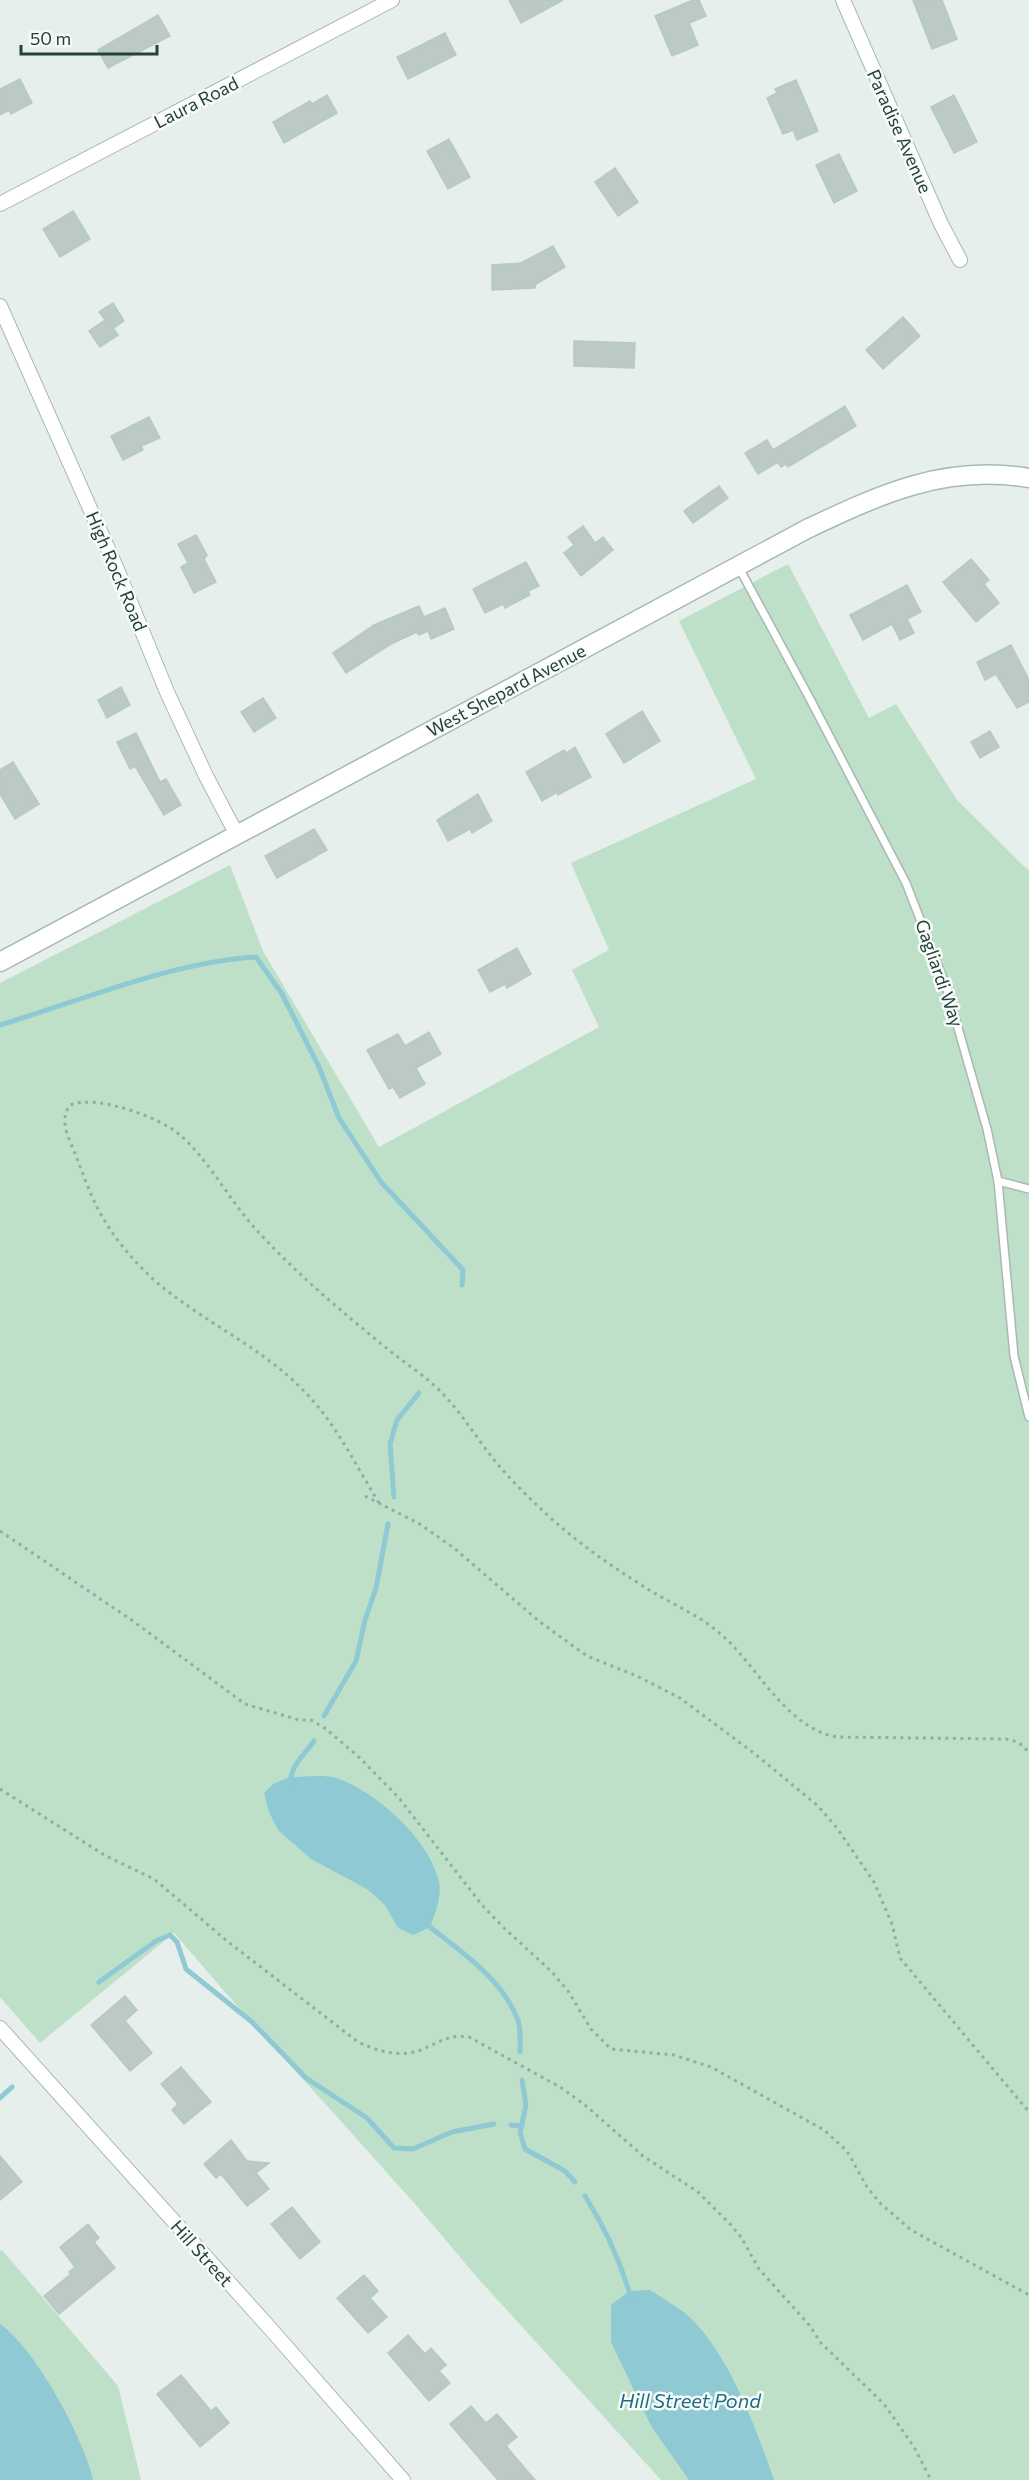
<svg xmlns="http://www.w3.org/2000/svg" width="1029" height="2480" font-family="Commissioner,sans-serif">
<rect width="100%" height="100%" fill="#e6efeb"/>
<g fill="#bfe0c8">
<polygon points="788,564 869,718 896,704 957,800 1029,871 1029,2480 661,2480 475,2275 416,2205 232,2000 174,1933 40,2043 0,1997 0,983 230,865 263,951 379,1147 599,1027 572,970 609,950 571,863 756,779 679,621"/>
<polygon points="0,2250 3,2251 118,2386 141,2480 0,2480"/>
</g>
<g fill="#8ec9d4">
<path d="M290,1777C304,1777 323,1774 336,1778C376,1791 430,1840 439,1882C442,1896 435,1914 430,1927L413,1935L398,1928L385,1905L367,1889L311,1859L278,1830L269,1812L264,1793L273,1784Z"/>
<path d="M650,2290C662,2298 674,2305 685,2313C728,2350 756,2428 774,2480H689L651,2426L611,2342V2305L629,2291Z"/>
<path d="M0,2324C35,2348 84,2439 93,2480H0Z"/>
</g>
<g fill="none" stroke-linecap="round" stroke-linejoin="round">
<g stroke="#8ec9d4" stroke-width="5">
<path d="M0,1025C81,1001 171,962 256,957L282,994L319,1067L339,1118L381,1182L463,1270L462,1285"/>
<polyline points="394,1497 390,1444 397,1420 419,1393"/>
<polyline points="324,1716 356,1661 365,1620 376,1588 388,1524"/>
<path d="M291,1783C289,1767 306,1753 314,1741"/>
<path d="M427,1922L430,1927C463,1953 502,1979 518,2020C521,2029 520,2043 520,2052"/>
<polyline points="99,1982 156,1941 170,1935 177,1942 186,1969 252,2022 306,2078 367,2118 394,2148 413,2149 452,2132 494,2124"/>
<polyline points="522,2080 526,2105 520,2132 525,2149 565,2171 575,2182"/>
<polyline points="0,2098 12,2087"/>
<polyline points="511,2125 522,2126"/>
<path d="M585,2196C606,2229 620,2260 631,2298"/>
</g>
</g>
<g fill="#bbcac4" stroke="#b8c9c2" stroke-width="1.5">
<polygon points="509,0 563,0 521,23"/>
<polygon points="693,0 699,0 706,16 689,23 698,45 672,56 655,16"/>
<polygon points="913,0 942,0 957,39 932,49"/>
<polygon points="158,15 170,36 108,68 98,50"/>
<polygon points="445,33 456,55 408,79 397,57"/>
<polygon points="20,79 32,103 11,114 9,110 0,115 0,89"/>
<polygon points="796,80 818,131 797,140 793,130 783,134 767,98 777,93 775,89"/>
<polygon points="327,95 337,113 284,143 273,122 310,101 312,104"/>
<polygon points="954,95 977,142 954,153 931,107"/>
<polygon points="449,139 470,177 448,189 427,151"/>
<polygon points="839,154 857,191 834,203 816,165"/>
<polygon points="615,168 638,202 618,216 595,182"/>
<polygon points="73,211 90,239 60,257 43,229"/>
<polygon points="553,246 565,267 536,284 535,288 492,290 492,265 521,263"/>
<polygon points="113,303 124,321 113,328 118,335 100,347 89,331 105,320 99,312"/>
<polygon points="903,317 920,336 883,369 866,350"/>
<polygon points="574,341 635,343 634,368 574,366"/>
<polygon points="845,406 856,426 788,467 786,464 781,467 778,462 758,474 745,453 767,440 773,450"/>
<polygon points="149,417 160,438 141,446 143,450 123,460 111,436"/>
<polygon points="719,486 728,498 693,523 684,511"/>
<polygon points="583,526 595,543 603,537 613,550 581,576 564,553 574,545 568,537"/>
<polygon points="196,535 207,555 204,559 216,582 194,593 181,567 188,563 178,544"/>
<polygon points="971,559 989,580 984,584 999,603 976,622 943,582"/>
<polygon points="526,562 539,586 528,591 530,595 505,608 503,604 485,613 473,589"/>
<polygon points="907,585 921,612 907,619 914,633 900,640 892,624 863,640 850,615"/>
<polygon points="419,606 424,617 445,608 454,629 431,639 428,631 419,635 417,632 391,644 346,673 333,653 374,625"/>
<polygon points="1011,645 1029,680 1029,702 1017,708 996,674 985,680 977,662"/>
<polygon points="121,687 130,705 107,718 98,700"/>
<polygon points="263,698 276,718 254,732 241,712"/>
<polygon points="642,711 660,741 624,763 606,734"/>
<polygon points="990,731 999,747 980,758 971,742"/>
<polygon points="136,733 160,782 166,779 181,805 164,815 135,766 130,769 117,742"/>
<polygon points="575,747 591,777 558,795 557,792 542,801 526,772 564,750 566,753"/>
<polygon points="13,762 39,804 15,819 0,794 0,770"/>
<polygon points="478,794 492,821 472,833 470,829 448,841 437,820"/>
<polygon points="314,829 327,850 277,878 265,856"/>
<polygon points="517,948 531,974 507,988 505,984 490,992 478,970"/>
<polygon points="429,1032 441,1054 416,1068 425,1084 400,1098 393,1087 389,1089 367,1050 398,1034 405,1046"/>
<polygon points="125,1996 137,2010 125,2021 152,2053 130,2071 91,2025"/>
<polygon points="181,2067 211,2102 184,2124 172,2110 178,2104 161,2084"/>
<polygon points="231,2140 247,2161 269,2163 256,2173 269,2189 247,2206 221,2174 216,2178 204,2164"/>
<polygon points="0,2156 22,2182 0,2200"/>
<polygon points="292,2207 320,2242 300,2259 271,2224"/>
<polygon points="88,2224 99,2238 94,2242 115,2268 59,2314 44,2296 71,2274 69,2272 75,2267 60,2247"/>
<polygon points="364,2275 378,2291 370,2298 387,2317 368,2333 337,2298"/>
<polygon points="408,2335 425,2354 431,2348 446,2365 439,2371 450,2383 429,2401 388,2353"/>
<polygon points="181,2375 211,2411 216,2407 229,2423 200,2447 157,2394"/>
<polygon points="471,2406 486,2423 497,2414 517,2437 506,2446 535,2480 498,2480 450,2424"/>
</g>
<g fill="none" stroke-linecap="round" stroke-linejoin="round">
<g stroke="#a8b8b2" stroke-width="10">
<g id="lane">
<polyline points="738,566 810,699 906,883 946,986 987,1129 998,1181 1014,1356 1029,1417"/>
<polyline points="998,1181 1029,1189"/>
</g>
</g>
<g stroke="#a8b8b2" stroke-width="16">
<g id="street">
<polyline points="843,0 941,224 960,260"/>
<polyline points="0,204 392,0"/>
<polyline points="0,306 116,567 167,692 206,776 237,835"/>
<polyline points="0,2028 268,2326 403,2480"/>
</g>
</g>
<g stroke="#a4bbb3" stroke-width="21">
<path id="secondary" d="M0,962L807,529C881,494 945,464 1029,478"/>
</g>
<g stroke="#86b3a5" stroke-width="3" stroke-dasharray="3 4.5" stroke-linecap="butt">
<polyline points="365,1496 418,1523 454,1548 540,1622 587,1656 637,1676 680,1698 755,1754 817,1805 837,1828 874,1882 892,1924 900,1958 1029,2112"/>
<path d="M379,1503C355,1464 335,1422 303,1390C267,1353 219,1329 178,1299C145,1276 112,1239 95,1203C88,1188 82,1172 76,1156C70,1140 58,1121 70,1105C95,1094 160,1117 180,1135C207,1158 229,1199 253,1226C292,1270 340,1310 385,1347C402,1361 421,1373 437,1388C458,1408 471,1430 488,1452C503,1472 522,1491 540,1508C572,1539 608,1564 646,1588C671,1604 702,1616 724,1637C760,1670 785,1726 836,1737L1006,1739L1018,1742L1029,1752"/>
<polyline points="0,1531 133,1621 245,1704 299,1720 311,1720 326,1729 360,1758 399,1798 482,1905 504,1928 551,1971 568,1991 591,2029 611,2049 674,2055 711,2067 824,2130 847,2151 867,2187 880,2203 911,2230 1029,2295"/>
<path d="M0,1789L106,1856L154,1879L227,1941L358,2042C378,2051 399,2058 421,2050C440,2042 449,2034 469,2037L560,2087L585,2105L643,2156L698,2192L731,2225L741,2237L759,2269L810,2326L821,2343L884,2404L914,2447L931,2480"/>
</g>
<use href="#lane" stroke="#fff" stroke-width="7"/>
<use href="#street" stroke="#fff" stroke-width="14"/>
<use href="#secondary" stroke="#fff" stroke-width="18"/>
</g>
<g text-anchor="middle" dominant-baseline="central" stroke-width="5" stroke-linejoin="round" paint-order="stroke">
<g font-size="18" fill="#24423a" stroke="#f7fbf9">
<text transform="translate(196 102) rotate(-27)">Laura Road</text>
<text transform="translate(900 131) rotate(66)">Paradise Avenue</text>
<text transform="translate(117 571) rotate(67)">High Rock Road</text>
<text transform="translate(506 690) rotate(-28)">West Shepard Avenue</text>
<text transform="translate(940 973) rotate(71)">Gagliardi Way</text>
<text transform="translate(202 2253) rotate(48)">Hill Street</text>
</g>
<g font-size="20" font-style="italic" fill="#1c6f80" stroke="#f7fbf9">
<text x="690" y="2400">Hill Street Pond</text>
</g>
</g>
<path d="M21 45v9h136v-9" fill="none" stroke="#24423a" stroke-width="3"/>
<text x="30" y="45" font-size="18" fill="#24423a" stroke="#f7fbf9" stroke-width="4.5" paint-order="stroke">50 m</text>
</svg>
